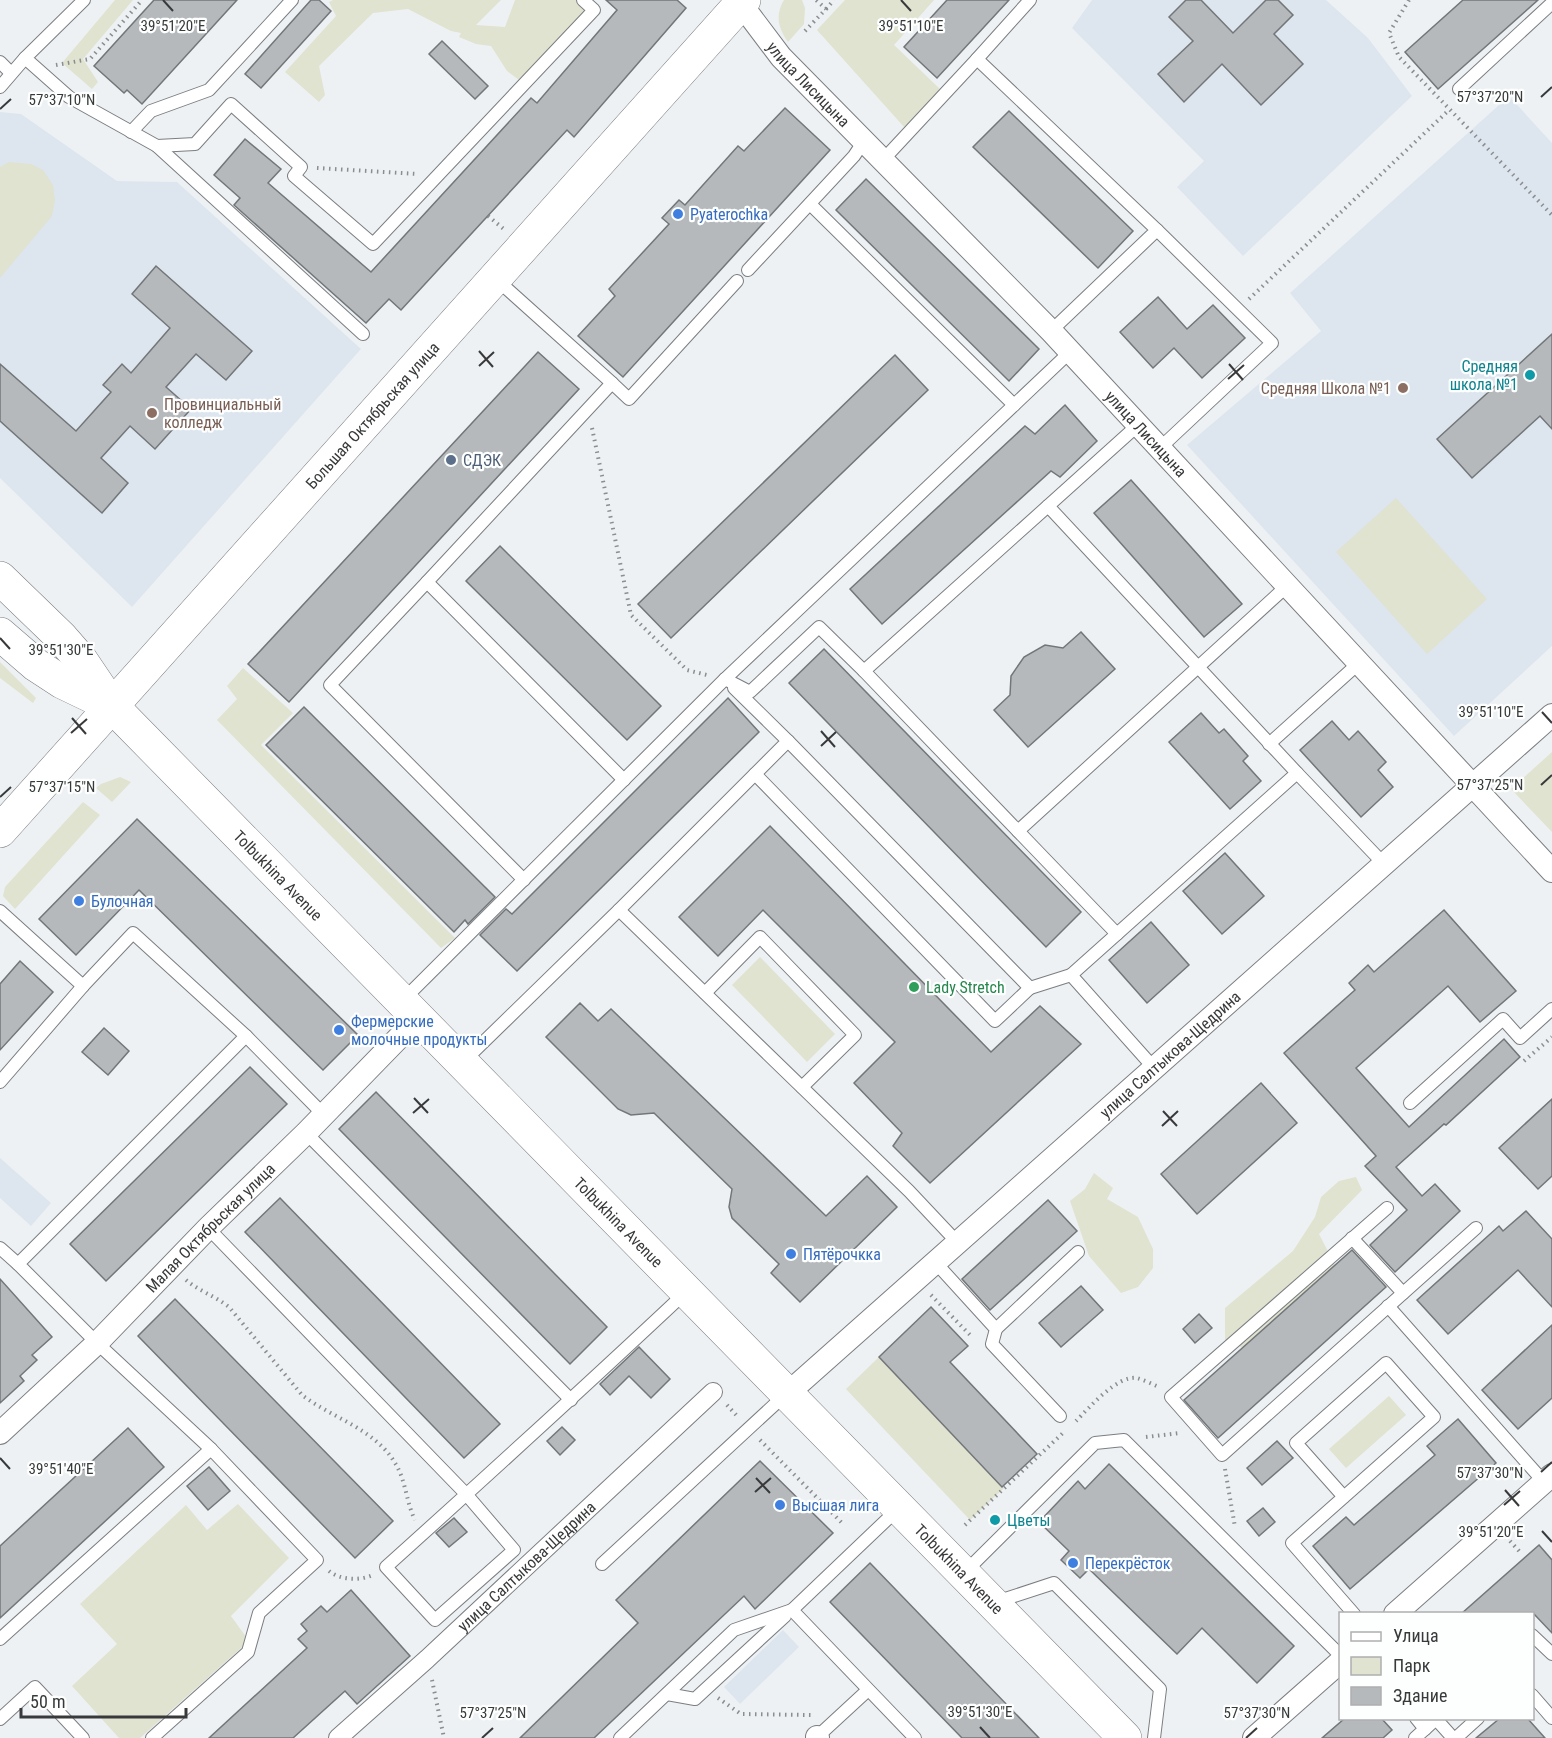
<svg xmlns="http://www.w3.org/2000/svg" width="1552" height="1738" font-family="'Roboto Condensed',sans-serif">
<rect width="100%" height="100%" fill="#eef1f4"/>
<g fill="#dde6ef">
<polygon points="1092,0 1326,0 1368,38 1412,96 1243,256 1177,187 1204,161 1072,28"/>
<polygon points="1509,96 1552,143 1552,646 1454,736 1187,445 1321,331 1290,293"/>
<polygon points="0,112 21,114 117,181 177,182 361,349 132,607 0,478"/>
<polygon points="0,1158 51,1203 31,1226 0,1198"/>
<polygon points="783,1630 799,1647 740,1704 724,1687"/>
</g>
<g fill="#dfe3d0">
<polygon points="115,0 133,0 83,59 98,82 92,89 62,63"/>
<polygon points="333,0 501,0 476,25 505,27 515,0 578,0 589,10 519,80 507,71 491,46 476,44 459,37 461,33 451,31 408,9 373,13 319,66 325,95 319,102 285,72 336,16 329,2"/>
<path d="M784,0H802L805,8L804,24L788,42C778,28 775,15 784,0Z"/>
<polygon points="845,0 934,0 894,45 940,89 905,128 817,30"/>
<polygon points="9,162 31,164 43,170 53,185 55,200 52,216 0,278 0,167"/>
<polygon points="1396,498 1487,599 1427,654 1336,552"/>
<polygon points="0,662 36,698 33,703 0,678"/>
<polygon points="243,668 293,713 261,745 455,938 441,948 217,720 237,699 227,686"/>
<polygon points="1552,752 1552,832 1511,789"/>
<polygon points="120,777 131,782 112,802 96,788 101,784"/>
<polygon points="83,802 100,815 15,909 3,896 5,887"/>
<polygon points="760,957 835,1034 807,1062 732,985"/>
<polygon points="1094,1173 1113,1188 1107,1199 1138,1217 1153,1249 1153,1268 1138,1287 1121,1293 1089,1256 1070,1201 1085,1189"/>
<polygon points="1356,1177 1362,1190 1319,1234 1335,1265 1243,1348 1225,1340 1225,1308 1293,1251 1315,1217 1321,1197 1339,1181"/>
<polygon points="879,1357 1004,1488 970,1520 846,1389"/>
<polygon points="1389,1396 1406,1415 1346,1468 1329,1449"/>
<polygon points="238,1504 289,1558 231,1616 249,1641 140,1738 119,1738 72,1686 117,1644 80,1604 186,1505 207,1530"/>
</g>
<g fill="#b6b9bc" stroke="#737679" stroke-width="1.5">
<polygon points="154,0 237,0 142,104 127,90 124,93 94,66"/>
<polygon points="311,0 319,0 331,11 261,88 245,74"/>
<polygon points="606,0 677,0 686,8 574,137 567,130 401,310 389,299 366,323 234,205 240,198 214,175 245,139 281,169 268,183 371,272 531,98 537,103 617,10"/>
<polygon points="947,0 1009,0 937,78 904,47"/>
<polygon points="1186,0 1201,0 1233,33 1266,0 1278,0 1293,15 1274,34 1303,64 1261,105 1222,64 1184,102 1158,74 1193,41 1169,17"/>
<polygon points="1463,0 1538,0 1438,89 1405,52"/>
<polygon points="442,41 488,86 475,99 429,54"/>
<polygon points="785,108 830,150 623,377 578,336 615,296 609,289 669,224 662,218 679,200 685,205 738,146 744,151"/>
<polygon points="1009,111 1133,231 1098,268 973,147"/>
<polygon points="866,179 1039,349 1009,381 836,210"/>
<polygon points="156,266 252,351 226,380 196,354 166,387 191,409 155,449 130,426 101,458 128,483 102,513 0,421 0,364 76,431 111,392 103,385 122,364 131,373 170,328 132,294"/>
<polygon points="1158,297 1187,329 1213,305 1245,338 1202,378 1174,348 1153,368 1120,332"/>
<polygon points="1552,334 1552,429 1540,416 1472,478 1437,439"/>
<polygon points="538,352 579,389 289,702 248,664"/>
<polygon points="895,355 928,390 671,638 638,604"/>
<polygon points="1065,405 1097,441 1060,477 1051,471 882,624 850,589 1025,426 1035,434"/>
<polygon points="1131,480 1242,604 1204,637 1094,513"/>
<polygon points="500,546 661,706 627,740 466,581"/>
<polygon points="1081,632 1115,669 1028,747 994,710 1010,695 1011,676 1024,657 1045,645 1063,648"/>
<polygon points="824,649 1081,912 1046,947 789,683"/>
<polygon points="728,698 759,732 517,971 480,935 506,909 512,914"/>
<polygon points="304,707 495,897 468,924 465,920 454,932 266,745"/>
<polygon points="1201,713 1219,733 1224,729 1248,756 1243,761 1261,781 1230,809 1169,742"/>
<polygon points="1332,721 1349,740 1358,731 1386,762 1378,770 1393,787 1361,817 1300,750"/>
<polygon points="137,819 358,1035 323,1070 139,890 76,955 39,919"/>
<polygon points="770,826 991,1052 1040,1006 1081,1044 930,1183 893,1146 902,1133 854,1083 895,1042 763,910 718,956 679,917"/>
<polygon points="1225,853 1264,896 1222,934 1183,891"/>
<polygon points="1444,910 1516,991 1480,1022 1448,986 1356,1068 1409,1127 1504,1039 1520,1057 1446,1125 1444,1124 1396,1167 1422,1196 1435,1184 1460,1211 1395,1272 1370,1245 1407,1210 1365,1166 1376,1156 1284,1053 1355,990 1349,983 1368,965 1374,972"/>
<polygon points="1151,922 1189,965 1147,1003 1109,960"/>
<polygon points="20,961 53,992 0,1050 0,984"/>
<polygon points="580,1003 598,1021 611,1009 826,1216 867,1176 897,1207 800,1302 771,1273 779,1264 732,1218 729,1207 732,1189 654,1113 631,1115 618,1109 546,1037"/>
<polygon points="104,1028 129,1051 108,1075 82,1052"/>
<polygon points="250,1067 287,1104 106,1281 70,1244"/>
<polygon points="1261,1083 1297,1123 1197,1214 1161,1174"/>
<polygon points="376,1092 607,1327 570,1364 339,1129"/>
<polygon points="1552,1099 1552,1176 1538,1189 1499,1148"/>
<polygon points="280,1198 500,1424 464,1458 245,1232"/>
<polygon points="1048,1200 1077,1231 990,1310 962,1279"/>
<polygon points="1526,1211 1552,1239 1552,1307 1518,1270 1448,1334 1417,1300 1499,1226 1503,1231"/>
<polygon points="1352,1250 1386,1287 1218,1438 1184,1400"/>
<polygon points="0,1279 52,1337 32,1355 37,1360 20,1376 24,1381 0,1403"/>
<polygon points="1081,1286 1103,1310 1061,1347 1039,1323"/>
<polygon points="175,1299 393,1521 355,1558 138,1336"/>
<polygon points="931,1307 968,1346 950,1362 1037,1454 1002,1487 879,1357"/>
<polygon points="1199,1314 1212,1328 1195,1343 1183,1329"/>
<polygon points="1552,1325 1552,1398 1518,1429 1482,1390"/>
<polygon points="639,1347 670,1379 651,1398 629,1376 610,1395 600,1384"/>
<polygon points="1458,1419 1496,1463 1350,1589 1313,1546 1346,1517 1354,1525 1435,1455 1427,1446"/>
<polygon points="562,1427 575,1440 560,1455 547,1441"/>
<polygon points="128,1428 164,1467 0,1618 0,1546"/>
<polygon points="1277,1441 1293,1458 1262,1485 1247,1468"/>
<polygon points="760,1461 833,1533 755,1609 744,1596 594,1738 520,1738 638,1623 616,1600"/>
<polygon points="1109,1464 1294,1646 1257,1683 1202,1628 1177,1654 1089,1569 1080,1578 1061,1560 1069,1551 1039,1522 1078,1481 1085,1489"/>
<polygon points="209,1467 230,1491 208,1510 187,1486"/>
<polygon points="1263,1508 1275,1522 1259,1536 1247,1521"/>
<polygon points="454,1518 467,1532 449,1547 436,1533"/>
<polygon points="1539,1545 1552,1560 1552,1633 1534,1614 1461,1614"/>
<polygon points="870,1563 1039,1738 962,1738 830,1602"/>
<polygon points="351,1590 410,1656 357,1704 345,1691 293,1738 209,1738 307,1648 298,1639 307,1631 301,1624 321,1606 327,1612"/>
<polygon points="1344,1719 1382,1719 1392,1730 1383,1738 1322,1738"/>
<polygon points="1499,1719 1528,1719 1545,1738 1476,1738"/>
</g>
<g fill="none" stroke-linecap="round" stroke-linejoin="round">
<g stroke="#7b7e81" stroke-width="14">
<g id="service">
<polyline points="84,0 25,58 69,97 157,146 363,334"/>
<polyline points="1030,0 977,59 1157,230 1051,331"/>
<polyline points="0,62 11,73"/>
<polyline points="0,87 25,58"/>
<polyline points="1459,89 1552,3"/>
<polyline points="131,132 151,111 209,90 292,0"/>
<polyline points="157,146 195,144 231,104 301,167 294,176 373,244 594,10 583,0"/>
<polyline points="883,160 977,59"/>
<polyline points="810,204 1014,405"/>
<polyline points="1157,230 1272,343 1160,448"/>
<polyline points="748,270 854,156 864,141"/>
<polyline points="496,279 612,383 427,582 624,780"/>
<polyline points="612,383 629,399 737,281"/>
<polyline points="1048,506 1138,425"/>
<polyline points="427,582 330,685 524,880"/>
<polyline points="864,671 1117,934"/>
<polyline points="725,679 750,692 819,627 864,671 1048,506 1297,773"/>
<polyline points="788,741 1030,988 1071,975 1154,1068"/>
<polyline points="1269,744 1359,663"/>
<polyline points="755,774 995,1021 1030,988"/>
<polyline points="1018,831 1287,586"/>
<polyline points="619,910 909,1191 957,1242"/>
<polyline points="0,911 83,986"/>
<polyline points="1071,975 1297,773 1383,863"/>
<polyline points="705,993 760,937 855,1035 802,1087"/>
<polyline points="403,1000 725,679 1070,352"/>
<polyline points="463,1062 619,910 788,741 734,688"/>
<polyline points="0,1082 83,986 133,933 246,1036"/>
<polyline points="1410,1103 1503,1019 1520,1038 1552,1009"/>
<polyline points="306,1133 571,1400"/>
<polyline points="1387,1208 1171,1397 1222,1455 1476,1228"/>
<path d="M208,1228L466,1494L514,1550L435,1620L386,1567C487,1476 587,1385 686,1292"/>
<polyline points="1352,1238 1403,1293"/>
<polyline points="0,1248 18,1264"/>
<polyline points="935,1262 996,1329 992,1344 1060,1416"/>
<polyline points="1388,1306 1544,1482"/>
<polyline points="996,1329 1078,1252"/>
<polyline points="1344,1497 1296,1443 1386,1363 1434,1417 1292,1543 1354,1614"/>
<polyline points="898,1509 792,1610 915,1738"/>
<polyline points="602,1564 786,1394"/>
<polyline points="964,1573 1095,1443 1124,1440 1340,1655"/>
<polyline points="996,1602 1054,1583 1160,1689 1154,1738"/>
<polyline points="1532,1635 1552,1654"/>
<polyline points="0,1639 211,1449 97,1343 18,1264 246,1036 323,1114"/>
<polyline points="667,1694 695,1699 785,1616"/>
<polyline points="1532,1695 1552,1718"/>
<polyline points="1416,1718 1425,1729 1437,1718"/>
<polyline points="0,1719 35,1687 83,1738"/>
<polyline points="1436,1719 1453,1738"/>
<polyline points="152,1738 248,1652 259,1613 317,1560 211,1449"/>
<polyline points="620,1738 734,1630 792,1610"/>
<polyline points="816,1738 868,1690"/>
<polyline points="1415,1738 1425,1729"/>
<polyline points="1456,1738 1478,1718"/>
</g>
</g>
<g stroke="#7b7e81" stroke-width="20">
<g id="pedestrian">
<path id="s1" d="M338,1738L427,1659L713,1392"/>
</g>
</g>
<g stroke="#7b7e81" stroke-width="24">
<g id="minor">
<path id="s2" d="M738,0L781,57L1051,331L1552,871"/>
<path id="s3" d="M787,1394L1552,715"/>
<path id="s4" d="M0,1433L97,1343L208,1228L306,1133L418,1018"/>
<polyline points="1395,1614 1552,1475"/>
<polyline points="817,1737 818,1738"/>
<polyline points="1254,1738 1340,1662"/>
</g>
</g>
<g stroke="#7b7e81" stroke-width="34">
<g id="secondary">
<path id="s5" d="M0,578L61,637L81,660L112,706L1125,1738"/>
<polyline points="0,634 36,665 62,682 110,705"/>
<path id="s6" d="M0,831L744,0"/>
</g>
</g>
<g stroke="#8b8d8f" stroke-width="4" stroke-dasharray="1.5 4.5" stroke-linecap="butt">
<polyline points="1409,0 1389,33 1399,57 1552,215"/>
<polyline points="826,9 834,0"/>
<polyline points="805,31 826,9 816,0"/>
<polyline points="56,65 90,59 142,0"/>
<polyline points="317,168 418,174"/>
<polyline points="488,216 505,230"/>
<polyline points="1249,299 1449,110"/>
<polyline points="592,428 631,615 687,670 707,675"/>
<polyline points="1524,1061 1552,1037"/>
<path d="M186,1280C199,1291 215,1296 229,1307L302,1395C332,1418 375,1429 395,1463C406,1480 406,1502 415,1520"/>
<polyline points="931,1295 972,1337"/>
<polyline points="727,1405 738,1417"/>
<path d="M1076,1421C1089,1408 1117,1375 1137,1378C1144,1380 1152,1384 1159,1387"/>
<polyline points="1146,1437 1180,1433"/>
<polyline points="760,1440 844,1525"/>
<polyline points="1225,1469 1235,1527"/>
<polyline points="965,1525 1064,1432"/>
<polyline points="1510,1541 1520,1552"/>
<path d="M329,1571C340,1580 359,1581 373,1575"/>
<polyline points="432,1680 444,1738"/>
<polyline points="718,1698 741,1714 811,1715"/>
</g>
<use href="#service" stroke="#fff" stroke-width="12"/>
<use href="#pedestrian" stroke="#fff" stroke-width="18"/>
<use href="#minor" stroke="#fff" stroke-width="22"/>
<use href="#secondary" stroke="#fff" stroke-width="33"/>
</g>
<path fill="none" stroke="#38393a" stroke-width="2" d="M163,0L173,11M901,0L911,11M1541,97L1552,87M0,109L11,99M479,351L493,367M1229,364L1243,380M479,366L494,352M1228,379L1244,365M0,638L10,649M1542,712L1552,723M72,718L86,734M821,731L835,747M71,733L87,719M821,746L836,732M1541,785L1552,775M0,797L11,787M414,1098L428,1113M1163,1111L1177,1126M413,1113L429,1099M1162,1126L1178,1111M0,1458L10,1469M1541,1472L1552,1462M756,1478L770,1493M1505,1490L1519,1506M755,1492L771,1478M1504,1505L1520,1491M1542,1531L1552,1542M980,1727L990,1738M482,1738L493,1728M1246,1738L1257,1728"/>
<g fill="#3f7fe0" stroke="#fdfefe" stroke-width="2">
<circle cx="678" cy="214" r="6"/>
<circle cx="79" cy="901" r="6"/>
<circle cx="339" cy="1030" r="6"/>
<circle cx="791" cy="1254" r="6"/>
<circle cx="780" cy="1505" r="6"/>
<circle cx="1073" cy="1563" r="6"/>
</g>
<g fill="#0f9aa8" stroke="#fdfefe" stroke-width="2">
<circle cx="1530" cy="375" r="6"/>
<circle cx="995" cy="1520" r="6"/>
</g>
<g fill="#8d6e63" stroke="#fdfefe" stroke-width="2">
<circle cx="1403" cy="388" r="6"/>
<circle cx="152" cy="413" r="6"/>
</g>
<circle fill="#5c6f8a" stroke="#fdfefe" stroke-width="2" cx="451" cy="460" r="6"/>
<circle fill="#2e9e5b" stroke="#fdfefe" stroke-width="2" cx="914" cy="987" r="6"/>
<g text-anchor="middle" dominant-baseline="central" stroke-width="4.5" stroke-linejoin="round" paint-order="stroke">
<g font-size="16" fill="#38393a" stroke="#fdfefe">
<text stroke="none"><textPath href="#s2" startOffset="110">улица Лисицына</textPath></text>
<text stroke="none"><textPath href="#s6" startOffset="558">Большая Октябрьская улица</textPath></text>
<text stroke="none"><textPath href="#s2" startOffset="596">улица Лисицына</textPath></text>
<text stroke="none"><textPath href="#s5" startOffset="408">Tolbukhina Avenue</textPath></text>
<text stroke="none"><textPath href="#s3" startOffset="512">улица Салтыкова-Щедрина</textPath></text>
<text stroke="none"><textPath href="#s5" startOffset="894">Tolbukhina Avenue</textPath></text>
<text stroke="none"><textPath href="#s4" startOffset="294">Малая Октябрьская улица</textPath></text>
<text stroke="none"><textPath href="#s1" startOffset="255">улица Салтыкова-Щедрина</textPath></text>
<text stroke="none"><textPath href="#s5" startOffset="1380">Tolbukhina Avenue</textPath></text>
</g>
<g font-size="16" fill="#366cbe" stroke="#fdfefe" text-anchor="start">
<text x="690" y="214">Pyaterochka</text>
<text x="91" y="901">Булочная</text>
<text x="351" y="1021">Фермерские<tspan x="351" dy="18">молочные продукты</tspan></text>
<text x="803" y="1254">Пятёрочкка</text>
<text x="792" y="1505">Высшая лига</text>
<text x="1085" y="1563">Перекрёсток</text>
</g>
<g font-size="16" fill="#0d838f" stroke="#fdfefe" text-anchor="end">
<text x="1518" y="366">Средняя<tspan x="1518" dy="18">школа №1</tspan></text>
<text x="1007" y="1520" text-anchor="start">Цветы</text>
</g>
<g font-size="16" fill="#785e54" stroke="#fdfefe" text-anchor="end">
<text x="1391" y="388">Средняя Школа №1</text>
<text x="164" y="404" text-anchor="start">Провинциальный<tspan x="164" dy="18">колледж</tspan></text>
</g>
<g font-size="16" fill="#4e5e75" stroke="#fdfefe" text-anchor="start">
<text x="463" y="460">СДЭК</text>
</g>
<g font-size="16" fill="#27864d" stroke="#fdfefe" text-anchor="start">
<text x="926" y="987">Lady Stretch</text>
</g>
</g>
<g font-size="15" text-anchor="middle" fill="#38393a" stroke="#fdfefe" stroke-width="4.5" stroke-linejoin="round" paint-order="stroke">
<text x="173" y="31">39°51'20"E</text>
<text x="911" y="31">39°51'10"E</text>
<text x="1490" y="102">57°37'20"N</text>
<text x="62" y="105">57°37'10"N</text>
<text x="61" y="655">39°51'30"E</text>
<text x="1491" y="717">39°51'10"E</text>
<text x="1490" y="790">57°37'25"N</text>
<text x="62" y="792">57°37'15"N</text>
<text x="61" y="1474">39°51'40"E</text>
<text x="1490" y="1478">57°37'30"N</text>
<text x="1491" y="1537">39°51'20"E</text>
<text x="980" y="1717">39°51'30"E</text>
<text x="493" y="1718">57°37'25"N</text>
<text x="1257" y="1718">57°37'30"N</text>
</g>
<rect x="1339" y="1612" width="195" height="108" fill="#fdfefe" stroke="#aeafb0" stroke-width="1.5"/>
<rect x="1351" y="1632" width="30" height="9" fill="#ffffff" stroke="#aeafb0" stroke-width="1.5"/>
<text x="1393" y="1642" font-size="18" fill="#38393a">Улица</text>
<rect x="1351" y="1657" width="30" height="18" fill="#dfe3d0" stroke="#aeafb0" stroke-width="1.5"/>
<text x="1393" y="1672" font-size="18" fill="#38393a">Парк</text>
<rect x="1351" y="1687" width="30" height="18" fill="#b6b9bc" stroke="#aeafb0" stroke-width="1.5"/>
<text x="1393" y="1702" font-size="18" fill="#38393a">Здание</text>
<path d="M21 1708v9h165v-9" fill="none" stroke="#38393a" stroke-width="3"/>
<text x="30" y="1708" font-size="18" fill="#38393a" stroke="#fdfefe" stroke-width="4.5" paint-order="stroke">50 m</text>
</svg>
